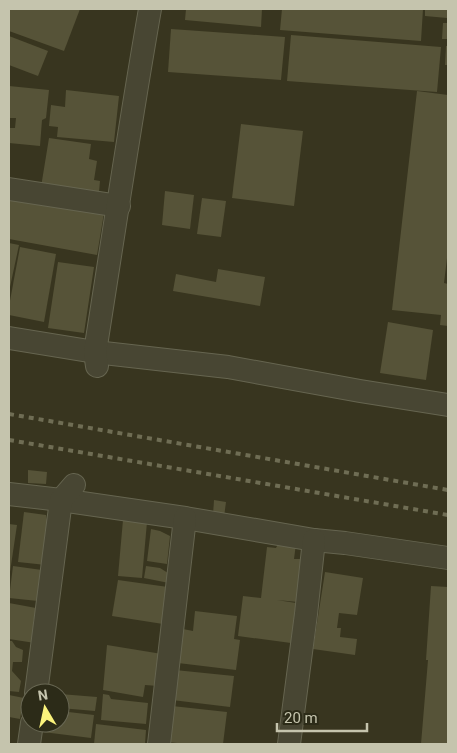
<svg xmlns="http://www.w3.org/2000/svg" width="457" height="753" font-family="Roboto,sans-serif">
<rect width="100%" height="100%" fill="#38351f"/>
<g fill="#565338">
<polygon points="9,9 80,9 64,51 9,31"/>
<polygon points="186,9 262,9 261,27 185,20"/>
<polygon points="282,9 423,9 421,41 280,30"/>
<polygon points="425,9 448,9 447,18 425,16"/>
<polygon points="443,23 448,23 448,39 442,39"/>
<polygon points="171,29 285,37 281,80 168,72"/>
<polygon points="291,35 441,47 437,92 287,81"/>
<polygon points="9,36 48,51 38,76 9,65"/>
<polygon points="446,46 448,46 448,65 445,65"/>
<polygon points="9,86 49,90 46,118 42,120 40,146 9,143 9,128 15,128 16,118 9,118"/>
<polygon points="66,90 119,96 114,142 57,137 58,127 49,126 51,105 65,107"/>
<polygon points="417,91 448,95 448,250 444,283 448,284 448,326 440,325 441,315 392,310"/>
<polygon points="241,124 303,131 294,206 232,198"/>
<polygon points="49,138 91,144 89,159 97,161 94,180 100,181 99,192 41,187"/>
<polygon points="165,191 194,195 190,229 162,225"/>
<polygon points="9,195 104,213 97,255 9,239"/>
<polygon points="202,198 226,201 221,237 197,234"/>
<polygon points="9,243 19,245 10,287 9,287"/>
<polygon points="20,247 56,254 44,322 9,315 9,306"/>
<polygon points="58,262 94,267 84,333 48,328"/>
<polygon points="218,269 265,277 260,306 173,291 176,274 216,282"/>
<polygon points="388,322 433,330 426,380 380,373"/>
<polygon points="28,470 47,472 46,484 28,483"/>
<polygon points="214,500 226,502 224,517 213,515"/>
<polygon points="24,512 46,515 49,532 46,565 18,562"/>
<polygon points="123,520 147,522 142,578 118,576"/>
<polygon points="9,524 17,525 10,572 9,572"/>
<polygon points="151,529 160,531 170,536 167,564 147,561"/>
<polygon points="279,542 296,544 294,559 303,559 298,602 277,600 296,603 291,643 238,636 243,596 261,598 267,547 276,548"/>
<polygon points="13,566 42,570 38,601 9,598"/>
<polygon points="146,566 160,568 168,573 169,583 144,578"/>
<polygon points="325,572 363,578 357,615 339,613 337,628 341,628 340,637 357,639 355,655 313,649"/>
<polygon points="118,580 168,587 163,624 112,616"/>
<polygon points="431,586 448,587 448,744 421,744 428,660 426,660"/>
<polygon points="9,603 36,608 33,624 36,627 35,643 9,639"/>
<polygon points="195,611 237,616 234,639 240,640 236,670 178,663 183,629 193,631"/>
<polygon points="9,641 12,641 16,647 23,650 22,662 13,662 12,671 21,681 19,692 9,691"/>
<polygon points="107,645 162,654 158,686 145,685 143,697 103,690"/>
<polygon points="175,670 234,676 230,707 172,700"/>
<polygon points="60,694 97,697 95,711 60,708"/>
<polygon points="103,694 109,695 111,699 148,703 146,724 101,720"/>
<polygon points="9,695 24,698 20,719 9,717"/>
<polygon points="172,706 227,712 223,744 187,744 167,742"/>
<polygon points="60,711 94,715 91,738 35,731 37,723 60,723"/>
<polygon points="96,724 146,730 145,744 94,744"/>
</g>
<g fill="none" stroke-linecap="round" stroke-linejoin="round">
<g stroke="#666550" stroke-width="24">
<g id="street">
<polyline points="9,189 119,206"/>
<polyline points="9,338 95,352 228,367 360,391 448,405"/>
<path d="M97,366L95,352C113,238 130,123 150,9"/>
<polyline points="9,494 61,500 185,518 314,540 345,543 448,558"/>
<polyline points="36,693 61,500 74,485"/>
<polyline points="29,744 32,723"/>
<polyline points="159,744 185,518"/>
<polyline points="289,744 306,614 314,540"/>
</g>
</g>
<use href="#street" stroke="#484633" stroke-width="22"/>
<g stroke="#6f6d54" stroke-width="4" stroke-dasharray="5 5" stroke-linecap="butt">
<polyline points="9,414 448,490"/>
<polyline points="9,440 448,515"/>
</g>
</g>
<rect width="457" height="753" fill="none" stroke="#c5c4ad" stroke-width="20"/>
<g transform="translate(45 708) rotate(351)"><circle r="24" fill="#2c2b18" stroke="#696854"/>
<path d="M0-4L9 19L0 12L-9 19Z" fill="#fbf37c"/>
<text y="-8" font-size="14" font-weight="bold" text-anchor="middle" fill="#c5c4ad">N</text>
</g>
<path d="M277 723v8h90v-8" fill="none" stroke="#c5c4ad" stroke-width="2.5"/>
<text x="284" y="723" font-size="15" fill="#c5c4ad" stroke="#2c2b18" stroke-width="4" paint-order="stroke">20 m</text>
</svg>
